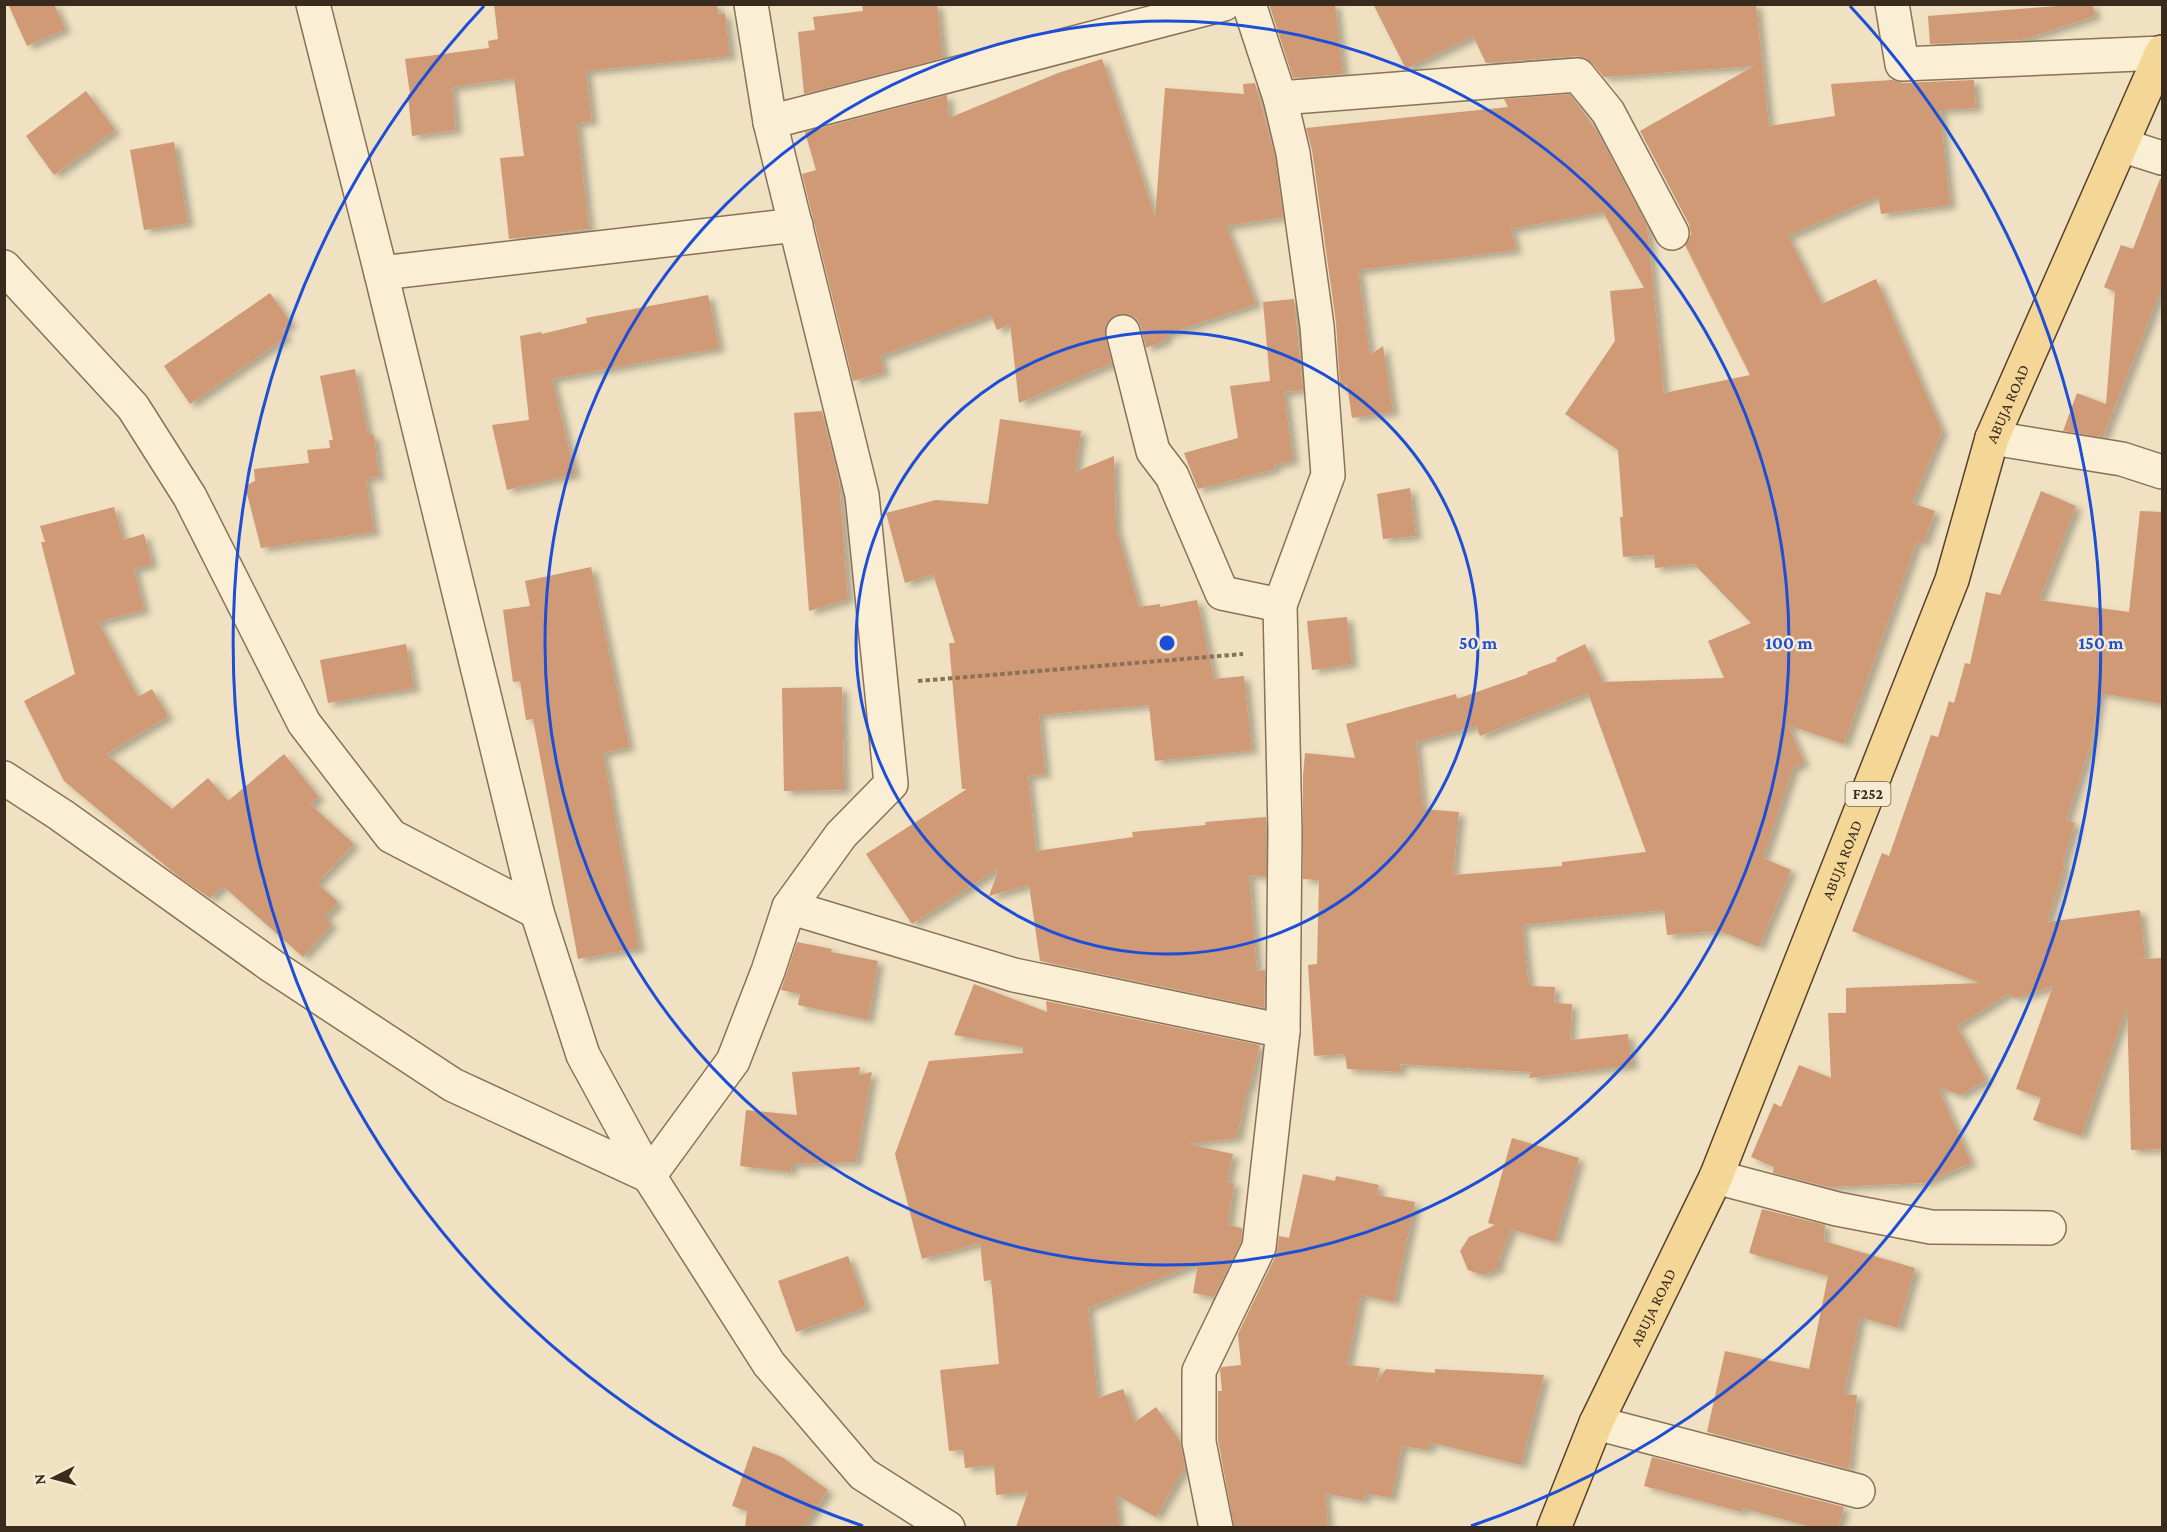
<svg xmlns="http://www.w3.org/2000/svg" width="2167" height="1532" font-family="'Crimson Pro',serif">
<defs>
<filter id="shadow"><feDropShadow dx="6" dy="4" stdDeviation="3" flood-color="#0004"/></filter>
</defs>
<rect width="100%" height="100%" fill="#efe1c1"/>
<g fill="#cf9a75" fill-rule="evenodd" filter="url(#shadow)">
<polygon points="8,4 54,4 65,29 27,46"/>
<polygon points="494,4 717,4 718,14 725,13 730,56 586,71 592,121 577,123 589,229 509,239 500,158 524,156 514,78 452,87 456,130 412,136 408,94 410,94 405,59 489,48 488,41 498,39"/>
<polygon points="862,4 937,4 943,58 804,94 798,32 815,30 813,17 863,11"/>
<polygon points="1269,4 1335,4 1343,74 1293,78"/>
<path d="M1373,4H1756L1769,126L1835,116L1831,84L1892,80L1903,83L1974,80L1976,108L1940,110L1950,205L1881,214L1878,196L1788,236L1822,304L1876,279L1942,431L1912,503L1935,511L1924,543L1917,541L1844,744L1788,725L1804,763L1793,768L1763,858L1791,870L1759,947L1720,931L1667,935L1664,910L1522,925L1529,986L1555,987L1554,1003L1572,1004L1570,1040L1628,1034L1632,1065L1529,1078L1531,1072L1400,1064L1401,1072L1347,1069L1345,1054L1314,1056L1308,965L1317,964L1319,880L1303,879V776L1305,753L1355,758L1346,724L1456,694L1457,699L1528,674L1527,672L1557,661L1556,658L1585,644L1603,682L1724,678L1708,641L1751,623L1694,564L1655,568L1654,555L1623,557L1620,517H1623L1618,450L1565,414L1615,341L1610,291L1644,288L1603,212L1511,229L1516,250L1358,270L1370,355L1383,346L1393,412L1352,418L1347,385L1340,386L1336,323L1312,150L1306,128L1508,107L1504,99L1570,94L1597,131L1647,225L1664,393L1750,375L1685,245L1691,234L1689,224L1640,131L1754,66L1604,77L1592,63L1586,58L1577,56L1486,63L1473,36L1406,69ZM1588,693L1646,852L1562,862V866L1453,875L1459,812L1423,809L1416,742L1476,726L1480,736Z"/>
<polygon points="2083,4 2092,4 2095,16 2021,40 1930,44 1928,16"/>
<polygon points="1102,59 1155,217 1165,88 1244,94 1243,84 1255,83 1275,156 1283,217 1226,226 1256,304 1166,334 1166,340 1146,348 1141,327 1137,319 1129,314 1118,314 1110,319 1105,327 1105,337 1112,363 1019,403 1010,324 997,330 991,315 880,356 884,372 853,381 802,174 816,170 805,132 947,95 949,118 1058,73"/>
<polygon points="86,91 115,130 54,175 26,136"/>
<polygon points="174,142 188,223 144,230 130,150"/>
<polygon points="2160,179 2163,179 2163,284 2103,437 2063,431 2077,393 2106,404 2115,292 2104,287 2121,245 2133,249"/>
<polygon points="270,293 291,323 282,330 286,337 190,404 164,366"/>
<polygon points="708,295 719,348 552,379 575,474 507,490 492,425 529,420 520,336 541,332 542,334 587,323 586,318"/>
<polygon points="1294,299 1303,390 1284,392 1293,460 1274,465 1275,469 1198,489 1184,453 1238,438 1230,386 1270,381 1263,302"/>
<polygon points="355,369 368,435 374,435 379,477 366,478 374,532 261,548 245,486 255,481 254,469 309,463 307,450 330,448 329,440 333,440 320,376"/>
<polygon points="822,411 839,481 848,599 809,611 794,413"/>
<polygon points="1000,419 1081,431 1075,472 1114,456 1116,528 1139,607 1160,604 1160,607 1197,600 1214,679 1244,676 1252,750 1155,761 1149,705 1039,715 1045,774 1028,776 1036,851 1133,837 1132,832 1206,825 1205,822 1266,817 1266,876 1249,875 1257,971 1265,970 1264,1008 1040,961 1029,885 989,896 999,868 912,924 866,854 967,789 962,789 949,643 955,643 933,574 905,583 886,513 936,500 988,504"/>
<polygon points="1410,488 1416,536 1383,539 1377,494"/>
<polygon points="2041,491 2076,506 2039,600 2129,612 2140,511 2163,512 2163,704 2100,693 2090,746 2066,820 2075,823 2062,865 2065,866 2047,922 2140,910 2145,954 2143,959 2163,958 2163,1149 2131,1150 2127,1006 2081,1136 2033,1120 2041,1098 2016,1089 2053,986 2016,998 2008,994 1957,1026 1986,1080 1960,1095 1938,1087 1971,1163 1924,1183 1828,1187 1773,1173 1774,1167 1751,1157 1774,1103 1781,1107 1799,1065 1831,1078 1828,1013 1846,1013 1846,988 1980,983 1852,931 1882,853 1889,856 1931,735 1938,737 1949,701 1954,703 1965,663 1970,664 1986,592 2000,595"/>
<polygon points="114,507 123,540 144,534 152,564 134,569 144,610 98,622 138,697 152,689 168,716 106,754 172,809 208,778 228,801 284,754 319,797 310,804 354,844 317,883 338,902 325,917 332,924 303,957 223,886 210,898 179,877 64,781 24,701 75,674 41,542 45,542 40,526"/>
<polygon points="591,567 629,747 603,753 639,948 578,959 533,719 526,720 520,681 513,682 503,610 530,606 525,581"/>
<polygon points="1347,617 1352,664 1312,670 1307,621"/>
<polygon points="406,644 414,688 328,703 320,660"/>
<polygon points="842,687 844,790 784,791 782,688"/>
<polygon points="797,942 832,949 831,952 878,961 868,1020 798,1005 800,994 781,990"/>
<polygon points="974,984 1047,1012 1046,1001 1260,1045 1249,1088 1247,1088 1237,1138 1188,1144 1233,1154 1227,1182 1234,1183 1228,1225 1242,1228 1241,1242 1214,1297 1193,1293 1198,1263 1088,1308 1098,1398 1123,1389 1135,1422 1156,1407 1180,1441 1185,1466 1156,1517 1116,1495 1119,1527 1016,1527 1028,1492 996,1495 994,1465 965,1468 963,1450 949,1451 940,1370 999,1364 991,1280 984,1281 980,1243 922,1259 895,1154 929,1061 1023,1053 1023,1047 954,1035"/>
<polygon points="860,1067 859,1075 872,1072 856,1162 792,1164 791,1172 740,1166 746,1110 797,1115 792,1072"/>
<polygon points="1512,1138 1579,1158 1555,1242 1511,1229 1499,1260 1499,1268 1483,1275 1468,1270 1460,1251 1469,1237 1495,1225 1488,1223"/>
<polygon points="1303,1174 1335,1181 1336,1176 1379,1185 1377,1195 1415,1202 1394,1302 1361,1295 1347,1365 1380,1368 1376,1383 1386,1369 1435,1373 1435,1369 1544,1375 1521,1465 1430,1442 1429,1450 1402,1446 1391,1498 1365,1493 1364,1501 1325,1493 1328,1527 1234,1527 1218,1440 1218,1391 1222,1391 1220,1370 1222,1367 1241,1365 1238,1334 1276,1255 1279,1236 1289,1238"/>
<polygon points="1762,1209 1825,1225 1824,1241 1915,1268 1898,1328 1860,1317 1844,1394 1857,1395 1849,1469 1707,1432 1725,1351 1809,1369 1828,1276 1749,1253"/>
<polygon points="848,1256 866,1307 796,1332 778,1281"/>
<polygon points="753,1446 782,1457 828,1490 803,1527 745,1527 747,1511 732,1506"/>
<polygon points="1652,1457 1844,1507 1838,1527 1811,1527 1743,1508 1742,1512 1644,1486"/>
</g>
<g fill="none" stroke-linecap="round" stroke-linejoin="round">
<g stroke="#897258" stroke-width="36">
<g id="street">
<polyline points="313,4 381,273 537,912 583,1055 649,1176 769,1364 863,1474 948,1528"/>
<polyline points="751,4 770,122 862,495 891,784 841,835 789,907 1014,975 1283,1031"/>
<polyline points="1892,4 1902,64 2162,53"/>
<polyline points="1280,98 1578,75 1608,112 1672,233"/>
<polyline points="770,122 1224,4"/>
<polyline points="2121,145 2162,158"/>
<polyline points="4,267 133,407 190,497 304,723 391,836 537,912"/>
<polyline points="381,273 796,225"/>
<polyline points="1123,332 1153,451 1172,476 1222,593 1280,605"/>
<polyline points="1992,438 2122,459 2162,472"/>
<polyline points="4,778 61,815 272,966 453,1085 649,1176 733,1061 768,971 789,907"/>
<polyline points="1716,1177 1837,1209 1931,1227 2049,1228"/>
<polyline points="1596,1423 1858,1491"/>
<polyline points="1216,1528 1199,1442 1199,1371 1259,1247 1283,1031 1285,831 1280,605 1328,475 1317,326 1293,153 1280,98 1249,4"/>
</g>
</g>
<g stroke="#57402c" stroke-width="36">
<g id="primary">
<path id="s1" d="M1554,1528L1596,1423L1716,1177L1952,580L1992,438L2162,52"/>
</g>
</g>
<polyline stroke="#897258" stroke-width="4" stroke-dasharray="4.5 3" stroke-linecap="butt" points="918,681 1243,654"/>
<use href="#street" stroke="#faeed4" stroke-width="33"/>
<use href="#primary" stroke="#f4d797" stroke-width="33"/>
</g>
<g fill="none" stroke="#1d4ed8" stroke-width="3">
<circle cx="1167" cy="643" r="311"/>
<circle cx="1167" cy="643" r="622"/>
<path d="M863 1526A934 934 0 0 1 484 6M1850 6A934 934 0 0 1 1471 1526"/>
</g>
<g text-anchor="middle" dominant-baseline="central" stroke-width="5" stroke-linejoin="round" paint-order="stroke">
<rect fill="#f6ebd0" stroke="#716453" stroke-width="1.5" x="1845.5" y="782" width="45" height="24" rx="4.5"/>
<g font-size="15" font-weight="bold" fill="#382a1d">
<text x="1868" y="794">F252</text>
</g>
<g font-size="16" fill="#382a1d" stroke="#f6ebd0">
<text stroke="none"><textPath href="#s1" startOffset="1214">ABUJA ROAD</textPath></text>
<text stroke="none"><textPath href="#s1" startOffset="728">ABUJA ROAD</textPath></text>
<text stroke="none"><textPath href="#s1" startOffset="242">ABUJA ROAD</textPath></text>
</g>
</g>
<circle cx="1167" cy="643" r="9" fill="#1d4ed8" stroke="#f6ebd0" stroke-width="3"/>
<g font-size="18" text-anchor="middle" font-weight="bold" fill="#1d4ed8" stroke="#f6ebd0" stroke-width="5" stroke-linejoin="round" paint-order="stroke">
<text x="1478" y="649">50 m</text>
<text x="1789" y="649">100 m</text>
<text x="2101" y="649">150 m</text>
</g>
<rect width="2167" height="1532" fill="none" stroke="#382a1d" stroke-width="12"/>
<g transform="translate(54 1478) rotate(264)" stroke="#f6ebd0" stroke-width="4.5" paint-order="stroke">
<path d="M0-4.5L10 22L0 15L-10 22Z" fill="#382a1d"/>
<text y="-9" font-size="16" font-weight="bold" text-anchor="middle" fill="#382a1d">N</text>
</g>
</svg>
